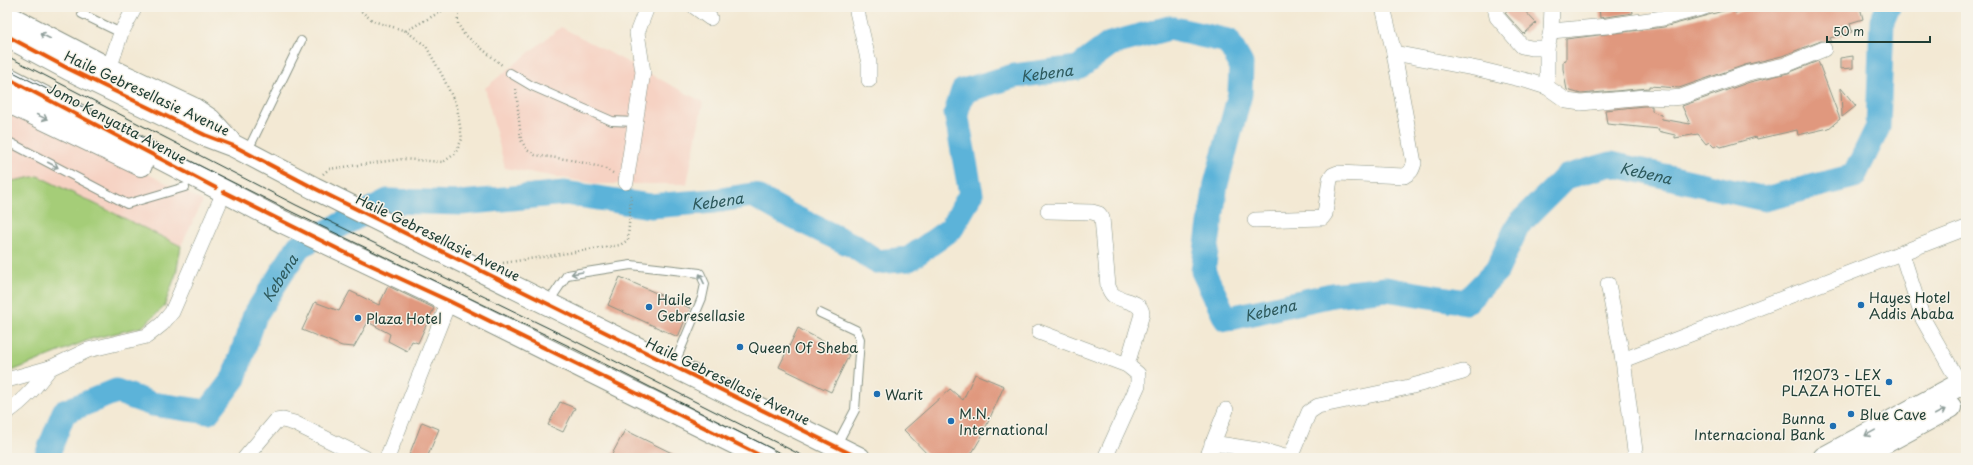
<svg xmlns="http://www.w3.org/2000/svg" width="1973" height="465" font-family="'Playpen Sans',sans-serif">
<rect width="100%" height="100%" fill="#f7f3e8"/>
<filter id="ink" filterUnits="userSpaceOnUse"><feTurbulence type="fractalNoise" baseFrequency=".025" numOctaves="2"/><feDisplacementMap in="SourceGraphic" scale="8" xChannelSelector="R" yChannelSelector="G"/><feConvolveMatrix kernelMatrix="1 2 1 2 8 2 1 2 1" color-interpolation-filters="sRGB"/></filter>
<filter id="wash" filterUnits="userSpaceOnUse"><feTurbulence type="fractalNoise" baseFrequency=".012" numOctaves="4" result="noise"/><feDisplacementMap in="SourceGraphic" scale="16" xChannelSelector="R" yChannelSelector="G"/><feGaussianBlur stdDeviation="0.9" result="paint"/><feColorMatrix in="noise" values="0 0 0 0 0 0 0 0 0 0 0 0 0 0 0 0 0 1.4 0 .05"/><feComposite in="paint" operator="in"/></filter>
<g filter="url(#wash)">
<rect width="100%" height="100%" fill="#f3e9d4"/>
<g fill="#f6d2c3">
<polygon points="561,27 703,102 687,184 598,184 505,168 485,88"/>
<polygon points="7,105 203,201 181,246 38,176 7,182"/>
</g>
<polygon fill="#a5cd78" stroke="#628556" points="38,176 181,246 176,274 164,307 142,327 91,339 7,373 7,182"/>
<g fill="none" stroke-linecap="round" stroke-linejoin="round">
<path stroke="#5cb3d9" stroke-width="25" id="s1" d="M46,458L64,412L116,391L152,404L208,412L234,378L255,315L299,246L388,201L461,203L565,193L650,206L714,201L753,195L789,215L854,246L877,262L909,259L951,229L971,194L956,113L963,91L1014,76L1078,68L1110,44L1169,28L1228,41L1241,64L1240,94L1216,184L1203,271L1226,319L1332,295L1386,289L1466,302L1497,270L1518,225L1566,177L1611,164L1765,199L1854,176L1878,127L1882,21L1888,7"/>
</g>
<g id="blocks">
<g fill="#e0987e">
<polygon points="1509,7 1521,7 1536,23 1524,34 1505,13"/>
<polygon points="1599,7 1632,7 1633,13 1600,18"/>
<polygon points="1756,7 1860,7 1863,19 1850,23 1852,32 1830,38 1832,42 1821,41 1782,56 1745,65 1679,88 1649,86 1649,88 1581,94 1567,90 1563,69 1563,61 1566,60 1566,39 1664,27 1734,8 1735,13"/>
<polygon points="1853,56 1853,68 1840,69 1840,58"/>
<polygon points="1818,61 1840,119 1829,128 1798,135 1797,130 1757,139 1756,137 1721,147 1718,145 1714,147 1709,142 1706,144 1698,134 1675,138 1675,135 1658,131 1659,129 1607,124 1605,110 1644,106 1652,106 1652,111 1661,115 1662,119 1690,124 1682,106 1750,82 1788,73"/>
<polygon points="1841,88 1856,106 1842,117"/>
<polygon points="620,277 690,308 678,337 608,305"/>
<polygon points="388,286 434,308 418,343 412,341 407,351 388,341 390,334 368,322 354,347 342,346 302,330 315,302 339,311 350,291 379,305"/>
<polygon points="798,328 849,355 831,392 779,367"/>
<polygon points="975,374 1004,386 982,436 969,458 931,458 904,430 950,389 963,400"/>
<polygon points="560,402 575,408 563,432 548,425"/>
<polygon points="422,422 439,429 427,458 408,458"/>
<polygon points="625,430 682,458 610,458"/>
</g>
</g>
</g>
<g filter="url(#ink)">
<use href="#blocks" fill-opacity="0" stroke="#899384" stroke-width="1"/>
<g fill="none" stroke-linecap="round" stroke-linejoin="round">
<g stroke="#899384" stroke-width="10">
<g id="lane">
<polyline points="82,14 121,33"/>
<polyline points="510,73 532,86 612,121 635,122"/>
<polyline points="7,139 9,142 127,204 185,187"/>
<polyline points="247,152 301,41"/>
<polyline points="548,303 567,275 631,265 700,273 705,284 702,298 674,365"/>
<polyline points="820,313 856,330 860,339 855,410 836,446"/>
</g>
</g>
<g stroke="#899384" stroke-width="16">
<g id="street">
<polyline points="695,7 710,18"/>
<polyline points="856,7 869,63 869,80"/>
<polyline points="1495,7 1497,17 1522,46 1531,48 1547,48 1551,31 1552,7"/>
<polyline points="1551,31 1607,26 1663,18 1705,7"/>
<polyline points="1547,48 1547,87"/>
<polyline points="1394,53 1478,69 1528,81 1547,87 1567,101 1581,103 1644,97 1671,98 1681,97 1748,73 1785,65 1824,49"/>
<polyline points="109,69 121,33 135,7"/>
<polyline points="626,182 643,72 637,33 647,7"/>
<path d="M1048,211L1092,212L1099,214L1102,218L1108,286C1109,289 1111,293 1113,295C1122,302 1141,300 1142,314L1127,365"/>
<path d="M1255,220L1322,218L1325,214L1330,179L1333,175L1338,173L1404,176C1410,173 1412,171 1414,163L1394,53L1383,7"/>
<polyline points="1902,254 1923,319 1960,384"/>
<polyline points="1608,284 1623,360 1636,458"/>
<polyline points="1039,332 1127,365 1138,374 1138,385 1105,458"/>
<polyline points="1623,360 1966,228"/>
<polyline points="7,380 50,368 88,350 147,336 162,324 172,312 224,192"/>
<path d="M7,412C25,400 37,385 50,368"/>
<polyline points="1212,443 1264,451 1288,458"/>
<polyline points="245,458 276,421 283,420 294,423 365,458"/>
<polyline points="387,458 449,301"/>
<polyline points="1207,458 1226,410"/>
<polyline points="1290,458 1309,412 1318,406 1409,387 1463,372"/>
</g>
</g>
<g stroke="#899384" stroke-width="24">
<g id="secondary">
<polyline points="1824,458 1966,381"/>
<polyline points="1856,458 1950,407"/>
</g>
</g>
<g stroke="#899384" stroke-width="24">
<g id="primary">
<polyline points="7,16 109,69 192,108 210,120 229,141"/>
<polyline points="7,36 69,69 205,135 234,146 314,188 859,458"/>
<polyline points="7,78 283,222 449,301 765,458"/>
<polyline points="7,101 141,165"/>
</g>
</g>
<g stroke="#899384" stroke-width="2.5" stroke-dasharray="1 3" stroke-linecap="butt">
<polyline points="457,7 458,24 464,34 503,66"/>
<polyline points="406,31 449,7"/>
<polyline points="516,89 521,140 527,150 535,155 572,160 604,168 613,173"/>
<polyline points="323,174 329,169 403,159 443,162 455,154 462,139 457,107 442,75 426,46 406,31 373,21 356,7"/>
<polyline points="503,263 620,245 628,240 631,194"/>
</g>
<use href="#lane" stroke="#fff" stroke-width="8"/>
<use href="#street" stroke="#fff" stroke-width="15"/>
<use href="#secondary" stroke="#fff" stroke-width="22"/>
<use href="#primary" stroke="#fff" stroke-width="22"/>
<g stroke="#1f3d34" stroke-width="1">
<polyline points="7,56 296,205 571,339 807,458"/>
<polyline points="7,69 292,212 573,348 790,458"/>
</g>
<g stroke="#f7f3e8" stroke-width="6">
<g id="cycleway">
<polyline points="7,36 69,69 205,135 234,146 314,188 859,458"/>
<polyline points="7,78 216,188"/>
<polyline points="224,192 362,261 449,301 624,387 765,458"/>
</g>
</g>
<use href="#cycleway" stroke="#e8590c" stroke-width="4"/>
</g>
<defs><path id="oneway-shaft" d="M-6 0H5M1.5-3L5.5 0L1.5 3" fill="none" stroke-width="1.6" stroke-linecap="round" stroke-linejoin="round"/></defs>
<g stroke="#8f9e9a">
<use href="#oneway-shaft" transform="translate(45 36) rotate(-153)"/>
<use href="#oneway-shaft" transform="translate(42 117) rotate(25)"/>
<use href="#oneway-shaft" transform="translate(53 165) rotate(27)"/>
<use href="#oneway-shaft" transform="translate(577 273) rotate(170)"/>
<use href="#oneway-shaft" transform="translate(702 279) rotate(-115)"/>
<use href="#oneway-shaft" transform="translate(1940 412) rotate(-28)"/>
<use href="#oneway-shaft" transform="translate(1870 433) rotate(151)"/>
</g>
</g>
<g fill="#1f6fb2" stroke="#f7f3e8" stroke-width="1.5">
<circle cx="1861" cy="305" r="4"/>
<circle cx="649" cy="307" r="4"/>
<circle cx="358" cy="318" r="4"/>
<circle cx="740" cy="347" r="4"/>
<circle cx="1889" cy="382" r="4"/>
<circle cx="877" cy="394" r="4"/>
<circle cx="1851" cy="414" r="4"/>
<circle cx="951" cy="421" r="4"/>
<circle cx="1833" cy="426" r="4"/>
</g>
<g text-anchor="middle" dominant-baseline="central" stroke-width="3" stroke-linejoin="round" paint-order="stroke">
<g font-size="14" fill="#1f3d34" stroke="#f7f3e8">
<text transform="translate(147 93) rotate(25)">Haile Gebresellasie Avenue</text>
<text transform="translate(117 123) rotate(28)">Jomo Kenyatta Avenue</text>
<text transform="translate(438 237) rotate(26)">Haile Gebresellasie Avenue</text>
<text transform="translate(728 381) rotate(26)">Haile Gebresellasie Avenue</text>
</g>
<g font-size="14" fill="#1f3d34" stroke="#f7f3e8" text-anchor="start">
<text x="1869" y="297">Hayes Hotel<tspan x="1869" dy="16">Addis Ababa</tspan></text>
<text x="657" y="299">Haile<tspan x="657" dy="16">Gebresellasie</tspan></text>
<text x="366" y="318">Plaza Hotel</text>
<text x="748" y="347">Queen Of Sheba</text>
<text x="1881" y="374" text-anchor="end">112073 - LEX<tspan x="1881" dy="16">PLAZA HOTEL</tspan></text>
<text x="885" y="394">Warit</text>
<text x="959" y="413">M.N.<tspan x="959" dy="16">International</tspan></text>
<text x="1859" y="414">Blue Cave</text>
<text x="1825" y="418" text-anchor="end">Bunna<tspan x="1825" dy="16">Internacional Bank</tspan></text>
</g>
<g font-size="15" font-style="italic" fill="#2e5a5d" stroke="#f7f3e8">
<text stroke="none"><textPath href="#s1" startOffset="1315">Kebena</textPath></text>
<text stroke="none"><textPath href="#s1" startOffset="2288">Kebena</textPath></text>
<text stroke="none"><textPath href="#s1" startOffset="822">Kebena</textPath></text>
<text stroke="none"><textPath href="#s1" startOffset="354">Kebena</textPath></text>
<text stroke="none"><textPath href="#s1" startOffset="1844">Kebena</textPath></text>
</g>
</g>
<rect width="1973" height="465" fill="none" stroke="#f7f3e8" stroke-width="24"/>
<path d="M1827 36v6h103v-6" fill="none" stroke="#1f3d34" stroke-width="2"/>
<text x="1833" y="36" font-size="12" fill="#1f3d34" stroke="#f7f3e8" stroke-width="3" paint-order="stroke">50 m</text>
</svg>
